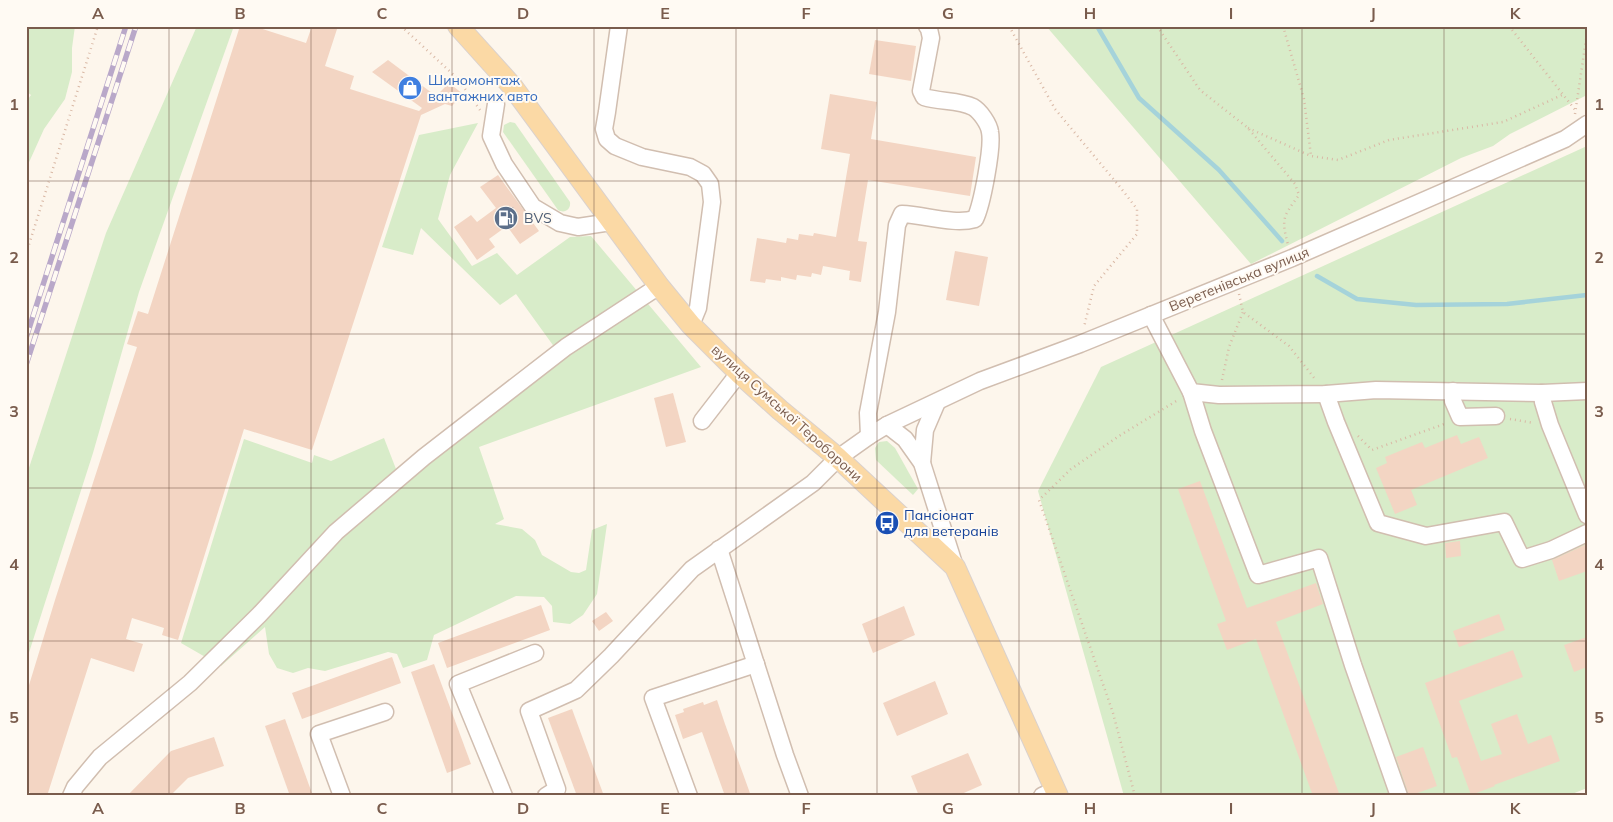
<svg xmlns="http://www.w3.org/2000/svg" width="1613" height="822" font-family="Mulish,sans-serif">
<rect width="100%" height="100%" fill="#fdf6ec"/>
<g fill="#d8ecc9">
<polygon points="26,26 75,26 72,48 72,72 65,99 44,129 26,169 26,102 31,95 26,91"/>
<polygon points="197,26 234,26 139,292 93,453 26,662 26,477 106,233"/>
<polygon points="1046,26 1587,26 1587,95 1510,134 1493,146 1461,158 1251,264"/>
<path d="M510,122L515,123L570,202C571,209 565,214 558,210L503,132L504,125Z"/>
<polygon points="478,123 450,175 438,219 472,266 497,253 517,275 570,237 591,236 701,367 479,447 504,519 495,524 522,529 535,540 542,555 571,572 579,573 586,570 592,530 607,524 597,594 583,615 570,624 553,622 552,606 544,597 516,596 434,635 427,660 403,668 397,654 388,652 325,671 308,668 293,673 277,668 269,654 265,627 221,666 181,643 244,439 312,463 314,455 331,461 384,438 396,469 555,348 516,294 500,305 421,228 413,255 382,247 419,135"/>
<polygon points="1587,146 1587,788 1567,796 1124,796 1038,491 1101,367"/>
<polygon points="887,441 895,448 918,489 913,495 876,460 875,448 879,442"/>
</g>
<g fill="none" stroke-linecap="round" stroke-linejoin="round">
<g stroke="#a5d3da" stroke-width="4.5">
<polyline points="1097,26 1139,98 1219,170 1282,241"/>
<polyline points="1317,276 1357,299 1416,305 1507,304 1587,295"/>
</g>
</g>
<g fill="#f3d5c3">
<polygon points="240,26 253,26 306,43 312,26 338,26 325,66 354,76 350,89 419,111 422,108 372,72 388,60 436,96 449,83 463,94 452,106 445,104 421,115 312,450 244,429 178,640 162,635 164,628 132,618 126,639 143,644 134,672 91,658 47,796 29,796 30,792 26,791 26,695 55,600 137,347 127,344 138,311 148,314"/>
<polygon points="875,40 916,46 911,81 869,74"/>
<polygon points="830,94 877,102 871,139 976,157 970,196 868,180 858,241 867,242 861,282 849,280 850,271 823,266 821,275 812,273 811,277 797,275 796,280 781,277 781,281 766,279 765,283 750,281 757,238 786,243 787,238 798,240 799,234 813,236 814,233 836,237 850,154 821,149"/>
<polygon points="498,175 539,231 520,244 507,226 489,239 495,247 477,260 454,227 471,215 477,222 496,208 480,187"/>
<polygon points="955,251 988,257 979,306 946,300"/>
<polygon points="673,393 686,442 666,447 654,398"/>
<polygon points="1457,435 1461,444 1479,437 1488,458 1411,490 1417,505 1395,514 1376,468 1387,463 1385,457 1422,442 1425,448"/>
<polygon points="1200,481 1247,608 1316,583 1323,604 1276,622 1340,796 1313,796 1256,639 1227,650 1217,624 1226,621 1178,489"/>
<polygon points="1460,541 1461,556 1446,558 1445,543"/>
<polygon points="1587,544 1587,571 1559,581 1552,560"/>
<polygon points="541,605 550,630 447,668 438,643"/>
<polygon points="904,606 915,635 873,653 862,624"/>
<polygon points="606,612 613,621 599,631 592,621"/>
<polygon points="1499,614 1505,630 1459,647 1453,631"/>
<polygon points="1587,637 1587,667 1574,672 1564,645"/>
<polygon points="1513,650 1523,677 1459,701 1481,761 1502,754 1491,724 1517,714 1528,744 1551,735 1560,761 1494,785 1495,786 1471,795 1457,757 1452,758 1425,683"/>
<polygon points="392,657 401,683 302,719 292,693"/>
<polygon points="434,664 471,764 447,773 411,672"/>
<polygon points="935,681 948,714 897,736 883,703"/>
<polygon points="717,700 725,724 751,796 725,796 702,732 683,739 675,715 684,712 683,709 703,702 704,705"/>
<polygon points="572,709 604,796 577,796 548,718"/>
<polygon points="285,719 313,796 290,796 265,726"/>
<polygon points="214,737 224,766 188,778 170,796 127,796 171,751"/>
<polygon points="1423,747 1437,786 1409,796 1396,757"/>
<polygon points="968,753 982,785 957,796 919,796 911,776"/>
</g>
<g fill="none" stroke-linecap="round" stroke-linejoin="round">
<g stroke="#d1beb0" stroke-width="19">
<g id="minor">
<polyline points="619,26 607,112 604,129 607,139 615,146 642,157 690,167 703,174 710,184 712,202 698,308 691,325"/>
<polyline points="496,104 491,136 504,164 533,207 560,223 578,227 611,222"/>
<polyline points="1151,315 1191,392 1219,395 1326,394 1376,390 1542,393 1587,391"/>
<polyline points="1453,391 1453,401 1460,417 1496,416"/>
<polyline points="1191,392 1203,431 1258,575 1319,558 1353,665 1399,796"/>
<polyline points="1542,393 1543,402 1550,425 1587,515"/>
<polyline points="1326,394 1336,422 1378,523 1426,536 1504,522 1522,559 1551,550 1587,533"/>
<polyline points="702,421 739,373"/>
<polyline points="887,425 905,439 922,463 955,567"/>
<path d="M869,436L868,413L887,312L897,225L902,214C925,215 954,225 975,219C982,205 993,147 990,132C989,124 980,111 973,107C959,100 940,102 924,97L921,91L931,38L929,29L927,26"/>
<polyline points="922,463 925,430 937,402"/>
<polyline points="719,549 785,755 800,796"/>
<polyline points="71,796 75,787 100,757 190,683 259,615 336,532 424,457 566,347 659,286"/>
<polyline points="342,796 319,734 385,712"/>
<polyline points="504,796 458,684 535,653"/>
<polyline points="546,796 557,789 529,711 576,690 611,656 692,569 813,483 838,458 869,436 887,425 980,381 1080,344 1292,258 1565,139 1587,124"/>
<polyline points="689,796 653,698 756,664"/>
<polyline points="1042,796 1055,790"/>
</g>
</g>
<g stroke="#dad1cd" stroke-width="22">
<polyline id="major" points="458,26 512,86 659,286 691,325 739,373 780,410 838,458 955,567 1058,796"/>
</g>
<g stroke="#d9b8a5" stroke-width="2.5" stroke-dasharray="1 4" stroke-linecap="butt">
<polyline points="401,26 458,79 480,110"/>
<polyline points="1009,26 1055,109 1120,187 1137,209 1137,234 1094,286 1084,327"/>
<path d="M1157,26L1200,90L1248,128L1295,184L1299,195C1283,217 1281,218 1288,245"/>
<polyline points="1283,26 1304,99 1311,156"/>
<polyline points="1509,26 1576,111"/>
<polyline points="1575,114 1587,33"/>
<polyline points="1248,128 1311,156 1338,160 1389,140 1503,122 1562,95"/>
<polyline points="26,254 98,26"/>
<polyline points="1239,294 1243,312 1289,346 1315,379"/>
<polyline points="1222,380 1229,347 1243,312"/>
<polyline points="1510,419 1534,423"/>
<polyline points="1358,436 1372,450 1447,423"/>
<polyline points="1135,796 1113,713 1039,500 1071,469 1119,436 1178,400"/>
</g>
<use href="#minor" stroke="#fff" stroke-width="16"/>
<use href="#major" stroke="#fbd9a5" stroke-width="20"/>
<g stroke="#b9a8c9" stroke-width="5.5">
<g id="rail">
<polyline points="26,338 126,26"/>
<polyline points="26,365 136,26"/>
</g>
</g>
<use href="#rail" stroke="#fffaf3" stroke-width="4" stroke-dasharray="11" stroke-linecap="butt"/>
</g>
<path fill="none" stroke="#7a5c4d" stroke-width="1" stroke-opacity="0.55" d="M169,26V796M311,26V796M452,26V796M594,26V796M736,26V796M877,26V796M1019,26V796M1161,26V796M1302,26V796M1444,26V796M26,181H1587M26,334H1587M26,488H1587M26,641H1587"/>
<defs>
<g id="shop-disc" transform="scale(1.25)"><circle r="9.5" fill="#3f7fe0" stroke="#fffaf3"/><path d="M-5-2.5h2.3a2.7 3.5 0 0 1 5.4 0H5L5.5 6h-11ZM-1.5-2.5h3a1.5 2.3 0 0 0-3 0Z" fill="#fff"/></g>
<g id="fuel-disc" transform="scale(1.25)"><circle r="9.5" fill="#5c6f8a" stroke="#fffaf3"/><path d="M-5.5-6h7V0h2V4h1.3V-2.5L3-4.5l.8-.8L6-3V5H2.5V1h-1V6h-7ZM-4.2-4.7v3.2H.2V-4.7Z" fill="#fff"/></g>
<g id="bus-disc" transform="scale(1.25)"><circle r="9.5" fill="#1a4fb4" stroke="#fffaf3"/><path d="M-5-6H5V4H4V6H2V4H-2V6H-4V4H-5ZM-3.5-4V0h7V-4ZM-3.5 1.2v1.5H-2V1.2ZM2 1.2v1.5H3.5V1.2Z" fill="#fff"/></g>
</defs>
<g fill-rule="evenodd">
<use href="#shop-disc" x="410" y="88"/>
<use href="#fuel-disc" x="506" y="218"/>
<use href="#bus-disc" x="887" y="523"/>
</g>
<g text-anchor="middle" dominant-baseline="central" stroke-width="4" stroke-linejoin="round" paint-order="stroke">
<g font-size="14" fill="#366cbe" stroke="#fffaf3" text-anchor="start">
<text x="428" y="80">Шиномонтаж<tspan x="428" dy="16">вантажних авто</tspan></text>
</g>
<g font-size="14" fill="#4e5e75" stroke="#fffaf3" text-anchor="start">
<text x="524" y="218">BVS</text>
</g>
<g font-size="14" fill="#7a5c4d" stroke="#fffaf3">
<text transform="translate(1239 279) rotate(-22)">Веретенівська вулиця</text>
<text transform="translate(787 413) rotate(42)">вулиця Сумської Тероборони</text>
</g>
<g font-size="14" fill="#164399" stroke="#fffaf3" text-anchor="start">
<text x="904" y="515">Пансіонат<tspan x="904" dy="16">для ветеранів</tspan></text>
</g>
</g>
<rect width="1613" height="822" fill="none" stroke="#fffaf3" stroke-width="55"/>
<rect x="28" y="28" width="1558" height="766" fill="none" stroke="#7a5c4d" stroke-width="2"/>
<g font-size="16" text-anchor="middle" font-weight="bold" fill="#7a5c4d">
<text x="98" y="19">A</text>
<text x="240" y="19">B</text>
<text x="382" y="19">C</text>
<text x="523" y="19">D</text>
<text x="665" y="19">E</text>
<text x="806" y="19">F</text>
<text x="948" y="19">G</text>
<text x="1090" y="19">H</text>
<text x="1231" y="19">I</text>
<text x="1373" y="19">J</text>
<text x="1515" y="19">K</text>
<text x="14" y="110">1</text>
<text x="1599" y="110">1</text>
<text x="14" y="263">2</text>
<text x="1599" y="263">2</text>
<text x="14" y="417">3</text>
<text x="1599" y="417">3</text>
<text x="14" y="570">4</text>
<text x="1599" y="570">4</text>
<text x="14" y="723">5</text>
<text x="1599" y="723">5</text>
<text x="98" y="814">A</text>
<text x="240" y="814">B</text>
<text x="382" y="814">C</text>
<text x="523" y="814">D</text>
<text x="665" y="814">E</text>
<text x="806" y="814">F</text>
<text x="948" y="814">G</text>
<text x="1090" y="814">H</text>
<text x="1231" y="814">I</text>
<text x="1373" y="814">J</text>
<text x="1515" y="814">K</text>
</g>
</svg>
